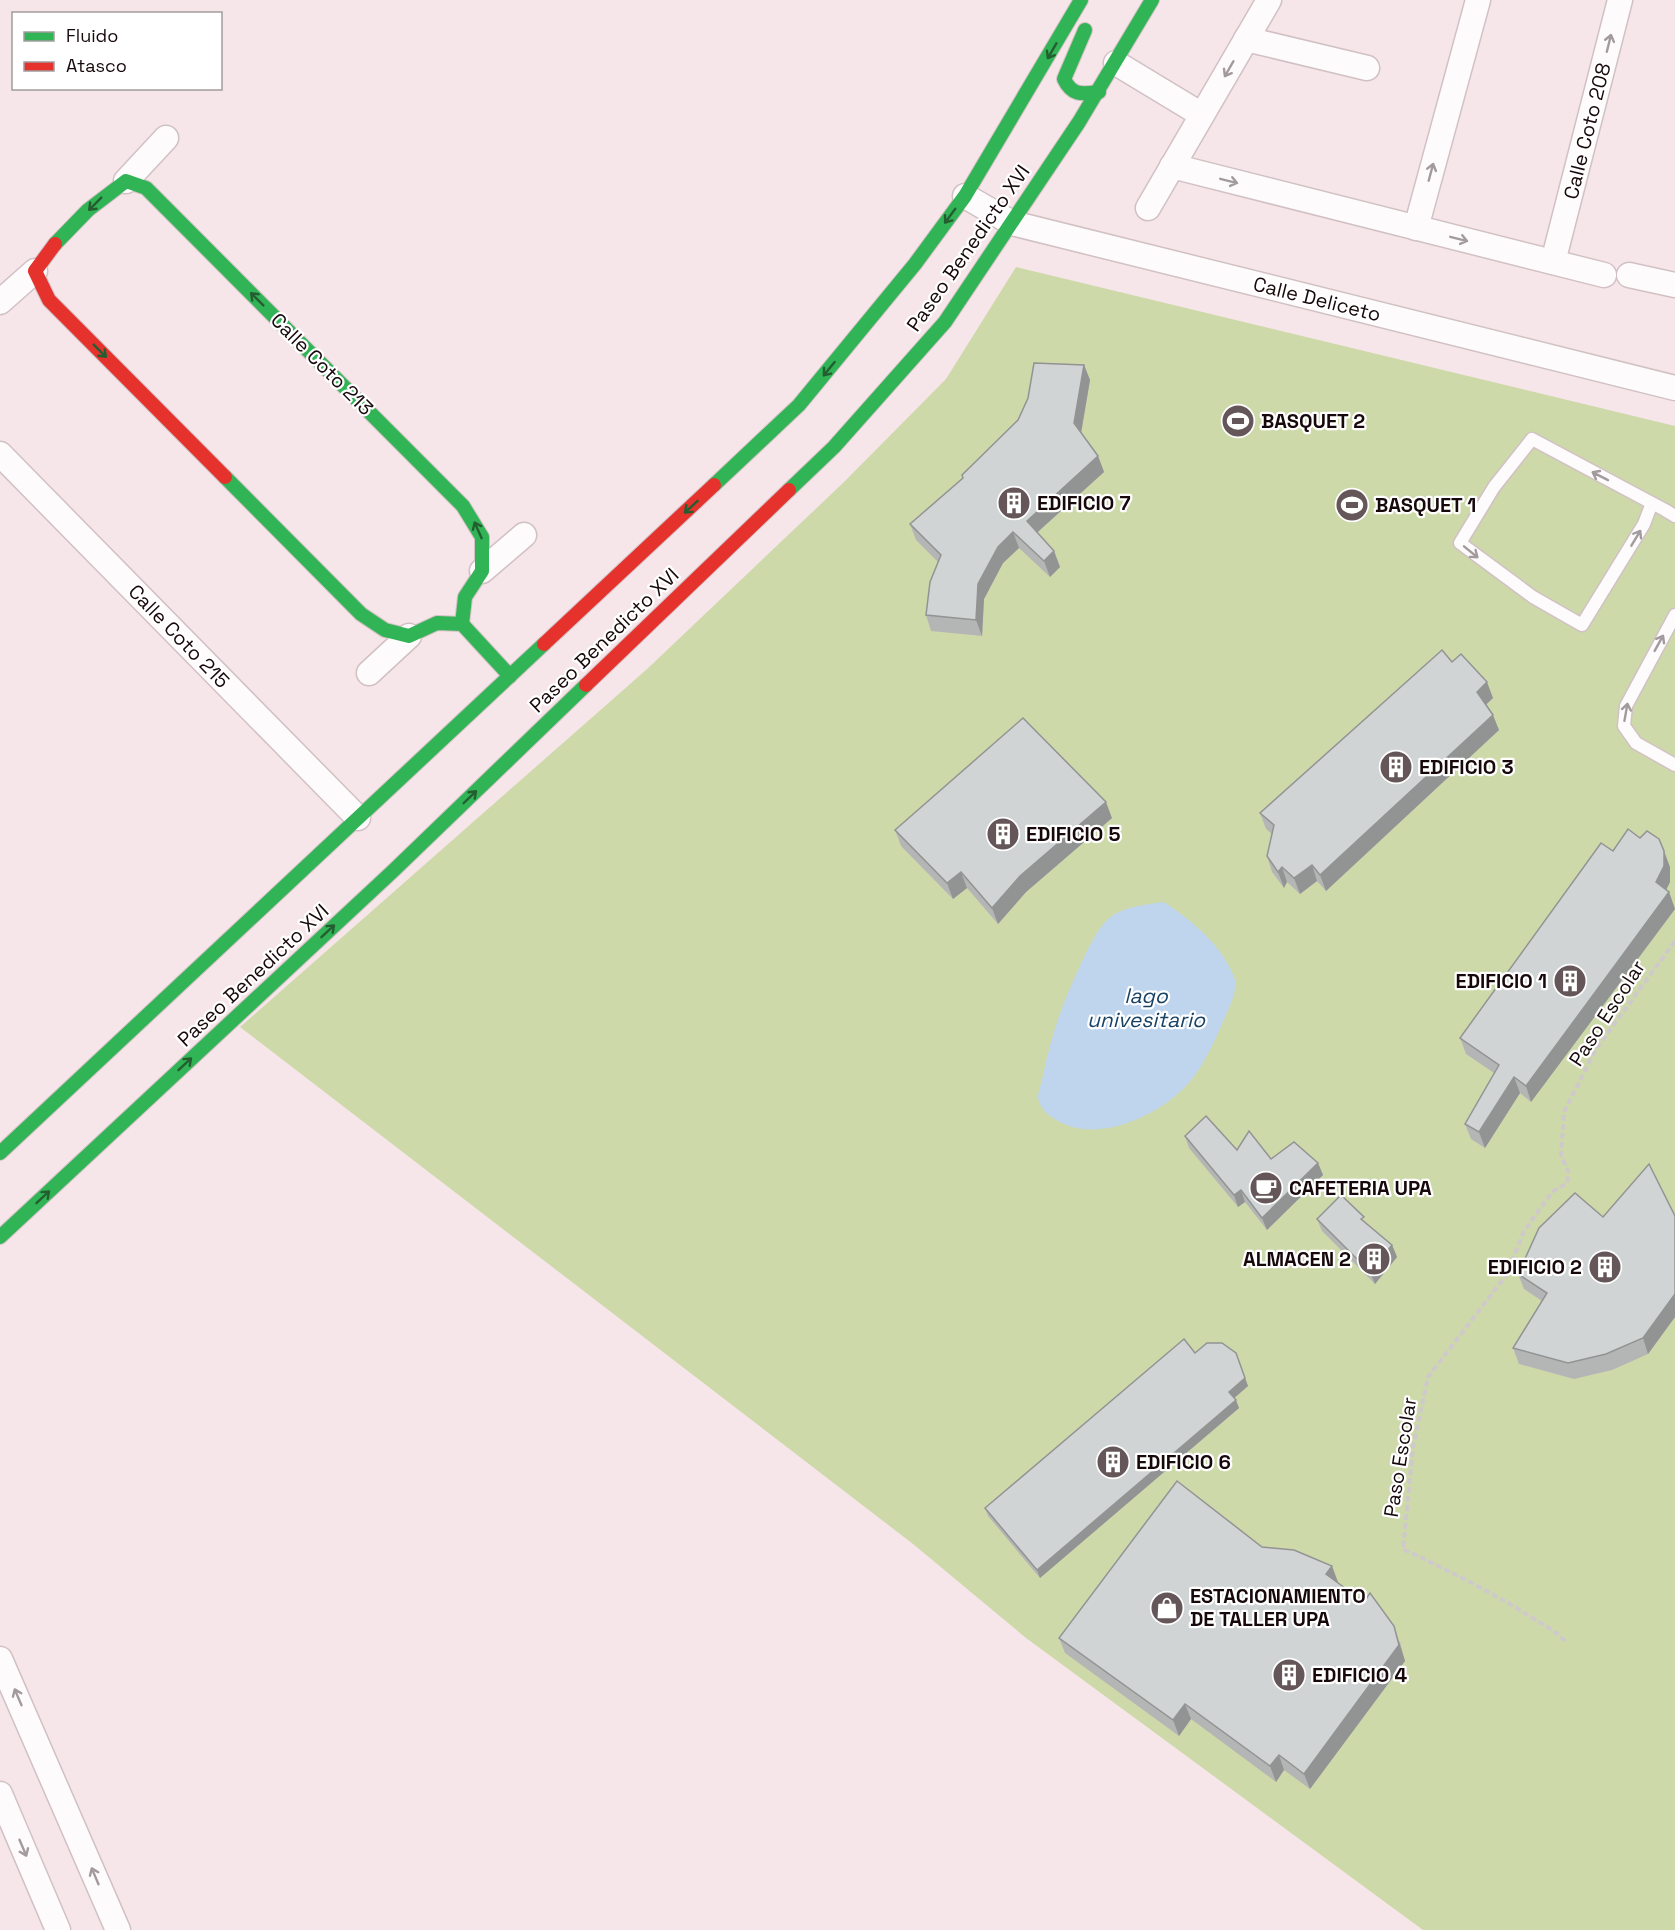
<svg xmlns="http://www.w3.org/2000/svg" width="1675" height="1930" font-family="'Space Grotesk',sans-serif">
<rect width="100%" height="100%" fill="#f6e6e9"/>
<polygon fill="#ced9aa" points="1016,267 1675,426 1675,1930 1423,1930 1026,1638 913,1544 240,1027 646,670 844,482 946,379"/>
<path fill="#bfd5ee" d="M1164,902C1192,921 1221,944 1234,977C1239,990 1227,1012 1222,1024C1212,1047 1200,1073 1182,1090C1153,1118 1096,1143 1058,1121C1049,1116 1040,1109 1038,1098C1038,1091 1042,1082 1043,1075C1051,1036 1063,1001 1081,964C1105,915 1108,909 1164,902Z"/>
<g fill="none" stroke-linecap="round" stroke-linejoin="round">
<g stroke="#d1c1c4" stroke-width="15">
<g id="lane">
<polyline points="1652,503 1644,524 1582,625 1533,597 1460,543 1494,487 1532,439 1665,510 1675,516"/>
<polyline points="1675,615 1626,706 1624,726 1636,743 1675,765"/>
</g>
</g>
<g stroke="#d1c1c4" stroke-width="27">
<g id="street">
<polyline points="1246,39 1367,68"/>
<polyline points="1116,63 1202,115"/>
<polyline points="1172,166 1604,275"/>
<polyline points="126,181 166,138"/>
<polyline points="965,196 1012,223 1675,388"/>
<polyline points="1148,208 1269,0"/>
<polyline points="1416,228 1478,0"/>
<polyline points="1553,262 1620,0"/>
<polyline points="1629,275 1675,285"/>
<polyline points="0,302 35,271"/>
<polyline points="0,454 358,818"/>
<polyline points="482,571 524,535"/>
<polyline points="369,673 409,636"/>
<polyline points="0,1659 118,1930"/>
<polyline points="0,1794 58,1930"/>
</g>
</g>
<g stroke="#d1c1c4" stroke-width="16">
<g id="fast">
<path d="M1085,30L1064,79C1072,96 1082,94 1099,92"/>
<polyline points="55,244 88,210 126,181 146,188 463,506 482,537 482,571 465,597 462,624"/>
<polyline points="225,477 361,614 385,630 409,636 437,623 462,624 510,676"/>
<polyline points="714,485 799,405 915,264 965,196 1081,0"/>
<polyline points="789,490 834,447 945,322 1079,122 1152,0"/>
<polyline points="0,1153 544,644"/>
<polyline points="0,1237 393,871 586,685"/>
</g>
</g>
<g stroke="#d1c1c4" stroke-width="16">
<g id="jam">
<polyline points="55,244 35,271 49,300 225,477"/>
<polyline points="544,644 714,485"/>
<polyline points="586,685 789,490"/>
</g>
</g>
<path stroke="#cfc9cb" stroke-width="4" stroke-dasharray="6 3" stroke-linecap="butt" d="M1565,1641C1553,1629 1545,1626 1531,1617C1490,1591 1447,1570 1403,1549L1413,1447L1428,1377L1507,1274L1524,1231L1552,1192L1567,1183L1568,1171L1561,1155L1564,1112L1596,1049L1675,941"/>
<use href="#lane" stroke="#fefbfc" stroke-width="12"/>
<use href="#street" stroke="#fefbfc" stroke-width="24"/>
<use href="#fast" stroke="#30b455" stroke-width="14"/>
<use href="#jam" stroke="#e5322d" stroke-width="14"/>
</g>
<g fill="#b4b6b6">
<polygon points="1084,365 1090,380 1081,433 1098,456 1104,472 1037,533 1054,551 1060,567 1050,577 1019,548 1003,563 984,599 982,636 931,631 926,615 938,562 916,540 910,524 963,478"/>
<polygon points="1452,662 1493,698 1486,705 1499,730 1326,891 1317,881 1300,894 1287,882 1284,888 1272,872 1267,856 1272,834 1266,829 1260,813"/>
<polygon points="1112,818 1026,892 998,924 967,888 953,899 901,846 895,830"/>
<polygon points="1613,851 1670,867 1670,882 1666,890 1669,892 1675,909 1531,1102 1520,1093 1485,1148 1471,1139 1465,1124 1494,1073 1466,1054 1460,1038"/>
<polygon points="1185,1136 1237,1150 1271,1159 1318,1163 1323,1175 1267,1230 1245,1202 1238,1207 1189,1148"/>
<polygon points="1675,1216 1675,1317 1648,1354 1612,1370 1574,1379 1519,1364 1513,1348 1542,1301 1524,1289 1518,1274 1603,1217"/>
<polygon points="1317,1219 1365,1222 1392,1245 1397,1257 1375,1284 1322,1231"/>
<polygon points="1195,1353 1236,1353 1248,1386 1234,1398 1239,1408 1040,1578 988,1516 985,1508"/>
<polygon points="1262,1547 1338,1582 1337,1582 1400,1642 1405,1661 1310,1789 1284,1770 1276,1782 1191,1719 1179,1736 1065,1653 1059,1638"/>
</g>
<g fill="#929494">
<polygon points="1084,365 1090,380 1080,439 1074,423"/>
<polygon points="1098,456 1104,472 1032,537 1027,521"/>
<polygon points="1013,532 1019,548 1003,563 984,599 982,636 976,620 978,584 998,547"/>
<polygon points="1054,551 1060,567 1050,577 1044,561"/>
<polygon points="1487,682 1493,698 1482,708 1477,692"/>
<polygon points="1493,715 1499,730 1326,891 1320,875"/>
<polygon points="1106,802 1112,818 1026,892 998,924 992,908 1020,876"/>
<polygon points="1664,851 1670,867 1670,882 1662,898 1656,882"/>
<polygon points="1312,865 1317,881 1300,894 1294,878"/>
<polygon points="1282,867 1287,882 1284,888 1278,872"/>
<polygon points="961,872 967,888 953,899 947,883"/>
<polygon points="1669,892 1675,909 1531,1102 1526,1086"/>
<polygon points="1514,1077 1520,1093 1485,1148 1479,1132"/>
<polygon points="1318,1163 1323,1175 1267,1230 1262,1218"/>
<polygon points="1241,1190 1245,1202 1238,1207 1234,1195"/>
<polygon points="1392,1245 1397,1257 1375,1284 1370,1272"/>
<polygon points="1675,1294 1675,1317 1648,1354 1643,1338"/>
<polygon points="1245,1378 1248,1386 1232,1400 1229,1392"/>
<polygon points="1236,1400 1239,1408 1040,1578 1037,1570"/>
<polygon points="1332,1566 1338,1582 1332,1590 1326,1574"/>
<polygon points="1394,1626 1405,1661 1310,1789 1304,1774"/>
<polygon points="1185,1704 1191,1719 1179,1736 1173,1720"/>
<polygon points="1279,1755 1284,1770 1276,1782 1270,1766"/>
</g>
<g fill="#d1d4d4" stroke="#929494" stroke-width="1.5">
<polygon points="1034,363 1084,365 1074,423 1098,456 1027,521 1054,551 1044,561 1013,532 998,547 978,584 976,620 926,615 930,582 941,555 910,524 963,478 962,475 1018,420 1028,398"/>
<polygon points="1442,650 1452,662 1461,654 1487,682 1477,692 1493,715 1320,875 1312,865 1294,878 1282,867 1278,872 1267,856 1274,825 1260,813"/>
<polygon points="1023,718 1106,802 1020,876 992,908 961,872 947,883 895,830"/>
<polygon points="1628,829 1640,838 1647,831 1659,839 1664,851 1664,866 1656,882 1669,892 1526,1086 1514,1077 1479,1132 1465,1124 1499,1065 1460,1038 1601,843 1613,851"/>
<polygon points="1206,1116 1237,1150 1249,1131 1271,1159 1294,1142 1318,1163 1262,1218 1241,1190 1234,1195 1185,1136"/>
<polygon points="1649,1164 1675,1216 1675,1294 1643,1338 1606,1354 1568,1363 1513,1348 1547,1293 1518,1274 1539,1228 1575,1193 1603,1217"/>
<polygon points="1341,1195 1364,1217 1361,1219 1392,1245 1370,1272 1317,1219"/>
<polygon points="1184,1339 1195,1353 1207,1343 1222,1343 1236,1353 1245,1378 1229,1392 1236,1400 1037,1570 985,1508"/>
<polygon points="1177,1481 1262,1547 1294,1550 1332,1566 1326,1574 1364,1602 1370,1593 1394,1626 1399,1645 1304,1774 1279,1755 1270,1766 1185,1704 1173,1720 1059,1638"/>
</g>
<defs><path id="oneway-shaft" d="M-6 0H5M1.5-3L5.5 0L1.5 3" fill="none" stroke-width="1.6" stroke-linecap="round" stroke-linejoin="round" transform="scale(1.5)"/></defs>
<g stroke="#a29a9c">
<use href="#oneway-shaft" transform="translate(1609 43) rotate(-76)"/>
<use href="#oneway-shaft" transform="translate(1229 69) rotate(120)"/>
<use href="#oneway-shaft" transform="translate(1431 172) rotate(-75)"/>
<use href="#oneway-shaft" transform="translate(1229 181) rotate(14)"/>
<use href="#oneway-shaft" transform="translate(1459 239) rotate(14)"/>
<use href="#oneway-shaft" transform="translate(1600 476) rotate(-153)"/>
<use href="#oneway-shaft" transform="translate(1636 538) rotate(-59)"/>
<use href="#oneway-shaft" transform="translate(1471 552) rotate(39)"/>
<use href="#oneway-shaft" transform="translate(1659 643) rotate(-61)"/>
<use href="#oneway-shaft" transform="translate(1626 712) rotate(-80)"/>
<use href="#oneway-shaft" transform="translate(18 1697) rotate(-113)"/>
<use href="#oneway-shaft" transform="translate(23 1848) rotate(67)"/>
<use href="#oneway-shaft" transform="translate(95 1876) rotate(-113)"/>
</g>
<g stroke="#245e30">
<use href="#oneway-shaft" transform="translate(1052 51) rotate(120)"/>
<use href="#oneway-shaft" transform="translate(95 204) rotate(135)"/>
<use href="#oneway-shaft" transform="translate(950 216) rotate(126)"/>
<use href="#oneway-shaft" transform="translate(257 299) rotate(-135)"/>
<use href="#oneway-shaft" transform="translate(100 351) rotate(45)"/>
<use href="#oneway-shaft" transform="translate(829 369) rotate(129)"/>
<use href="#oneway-shaft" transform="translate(691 507) rotate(137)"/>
<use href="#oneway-shaft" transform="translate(478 530) rotate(-114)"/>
<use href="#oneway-shaft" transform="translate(470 797) rotate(-44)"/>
<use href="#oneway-shaft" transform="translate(328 931) rotate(-43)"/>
<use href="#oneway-shaft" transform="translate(185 1064) rotate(-43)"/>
<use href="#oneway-shaft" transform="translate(43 1197) rotate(-43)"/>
</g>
<defs>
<g id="stadium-disc" transform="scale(1.725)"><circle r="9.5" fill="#655659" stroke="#fff"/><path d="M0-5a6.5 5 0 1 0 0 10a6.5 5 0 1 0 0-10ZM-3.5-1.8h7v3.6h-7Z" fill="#fff"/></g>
<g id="building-disc" transform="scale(1.725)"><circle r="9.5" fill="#655659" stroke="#fff"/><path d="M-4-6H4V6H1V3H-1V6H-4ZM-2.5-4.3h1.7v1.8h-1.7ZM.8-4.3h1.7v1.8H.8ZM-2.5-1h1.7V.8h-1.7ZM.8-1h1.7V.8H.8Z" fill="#fff"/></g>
<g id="cafe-disc" transform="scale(1.725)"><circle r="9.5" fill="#655659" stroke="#fff"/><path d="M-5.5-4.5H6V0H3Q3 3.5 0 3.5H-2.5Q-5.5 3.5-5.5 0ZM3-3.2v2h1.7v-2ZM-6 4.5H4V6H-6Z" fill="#fff"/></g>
<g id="shop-disc" transform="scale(1.725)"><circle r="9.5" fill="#655659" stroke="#fff"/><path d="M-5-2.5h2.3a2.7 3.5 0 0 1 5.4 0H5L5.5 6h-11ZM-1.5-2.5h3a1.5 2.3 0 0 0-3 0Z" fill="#fff"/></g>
</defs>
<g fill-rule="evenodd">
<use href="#stadium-disc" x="1238" y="421"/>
<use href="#building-disc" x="1014" y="503"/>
<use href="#stadium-disc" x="1352" y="505"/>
<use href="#building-disc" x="1396" y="767"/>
<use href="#building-disc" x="1003" y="834"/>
<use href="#building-disc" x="1570" y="981"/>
<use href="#cafe-disc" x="1266" y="1188"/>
<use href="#building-disc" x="1374" y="1259"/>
<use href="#building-disc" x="1605" y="1267"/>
<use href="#building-disc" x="1113" y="1462"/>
<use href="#shop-disc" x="1167" y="1608"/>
<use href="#building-disc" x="1289" y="1675"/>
</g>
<g text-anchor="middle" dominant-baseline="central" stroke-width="4.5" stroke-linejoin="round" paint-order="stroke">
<g font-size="20" fill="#17080b" stroke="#fff">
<text transform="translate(1587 131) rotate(-76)">Calle Coto 208</text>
<text transform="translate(968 248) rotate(-55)">Paseo Benedicto XVI</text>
<text transform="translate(1317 299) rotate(14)">Calle Deliceto</text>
<text transform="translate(322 364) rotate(45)">Calle Coto 213</text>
<text transform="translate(179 636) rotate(46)">Calle Coto 215</text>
<text transform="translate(604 640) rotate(-44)">Paseo Benedicto XVI</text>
<text transform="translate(253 975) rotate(-43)">Paseo Benedicto XVI</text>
<text transform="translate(1607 1013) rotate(-57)">Paso Escolar</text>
<text transform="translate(1400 1457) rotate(-81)">Paso Escolar</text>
</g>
<g font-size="20" font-weight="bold" fill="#17080b" stroke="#fff" text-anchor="start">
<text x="1261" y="421">BASQUET 2</text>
<text x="1037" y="503">EDIFICIO 7</text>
<text x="1375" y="505">BASQUET 1</text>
<text x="1419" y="767">EDIFICIO 3</text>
<text x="1026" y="834">EDIFICIO 5</text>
<text x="1547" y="981" text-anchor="end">EDIFICIO 1</text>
<text x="1289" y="1188">CAFETERIA UPA</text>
<text x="1351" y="1259" text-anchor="end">ALMACEN 2</text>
<text x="1582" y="1267" text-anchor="end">EDIFICIO 2</text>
<text x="1136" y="1462">EDIFICIO 6</text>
<text x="1190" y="1596">ESTACIONAMIENTO<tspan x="1190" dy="23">DE TALLER UPA</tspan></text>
<text x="1312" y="1675">EDIFICIO 4</text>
</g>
<g font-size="21" font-style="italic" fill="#184264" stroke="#fff">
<text x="1146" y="995">lago<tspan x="1146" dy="24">univesitario</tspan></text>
</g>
</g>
<rect x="12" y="12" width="210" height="78" fill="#ffffff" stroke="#a29c9d" stroke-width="1.5"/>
<rect x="24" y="32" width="30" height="9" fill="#30b455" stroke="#a29c9d" stroke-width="1.5"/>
<text x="66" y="42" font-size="18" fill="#17080b">Fluido</text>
<rect x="24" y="62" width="30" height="9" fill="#e5322d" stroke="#a29c9d" stroke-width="1.5"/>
<text x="66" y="72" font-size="18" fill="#17080b">Atasco</text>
</svg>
